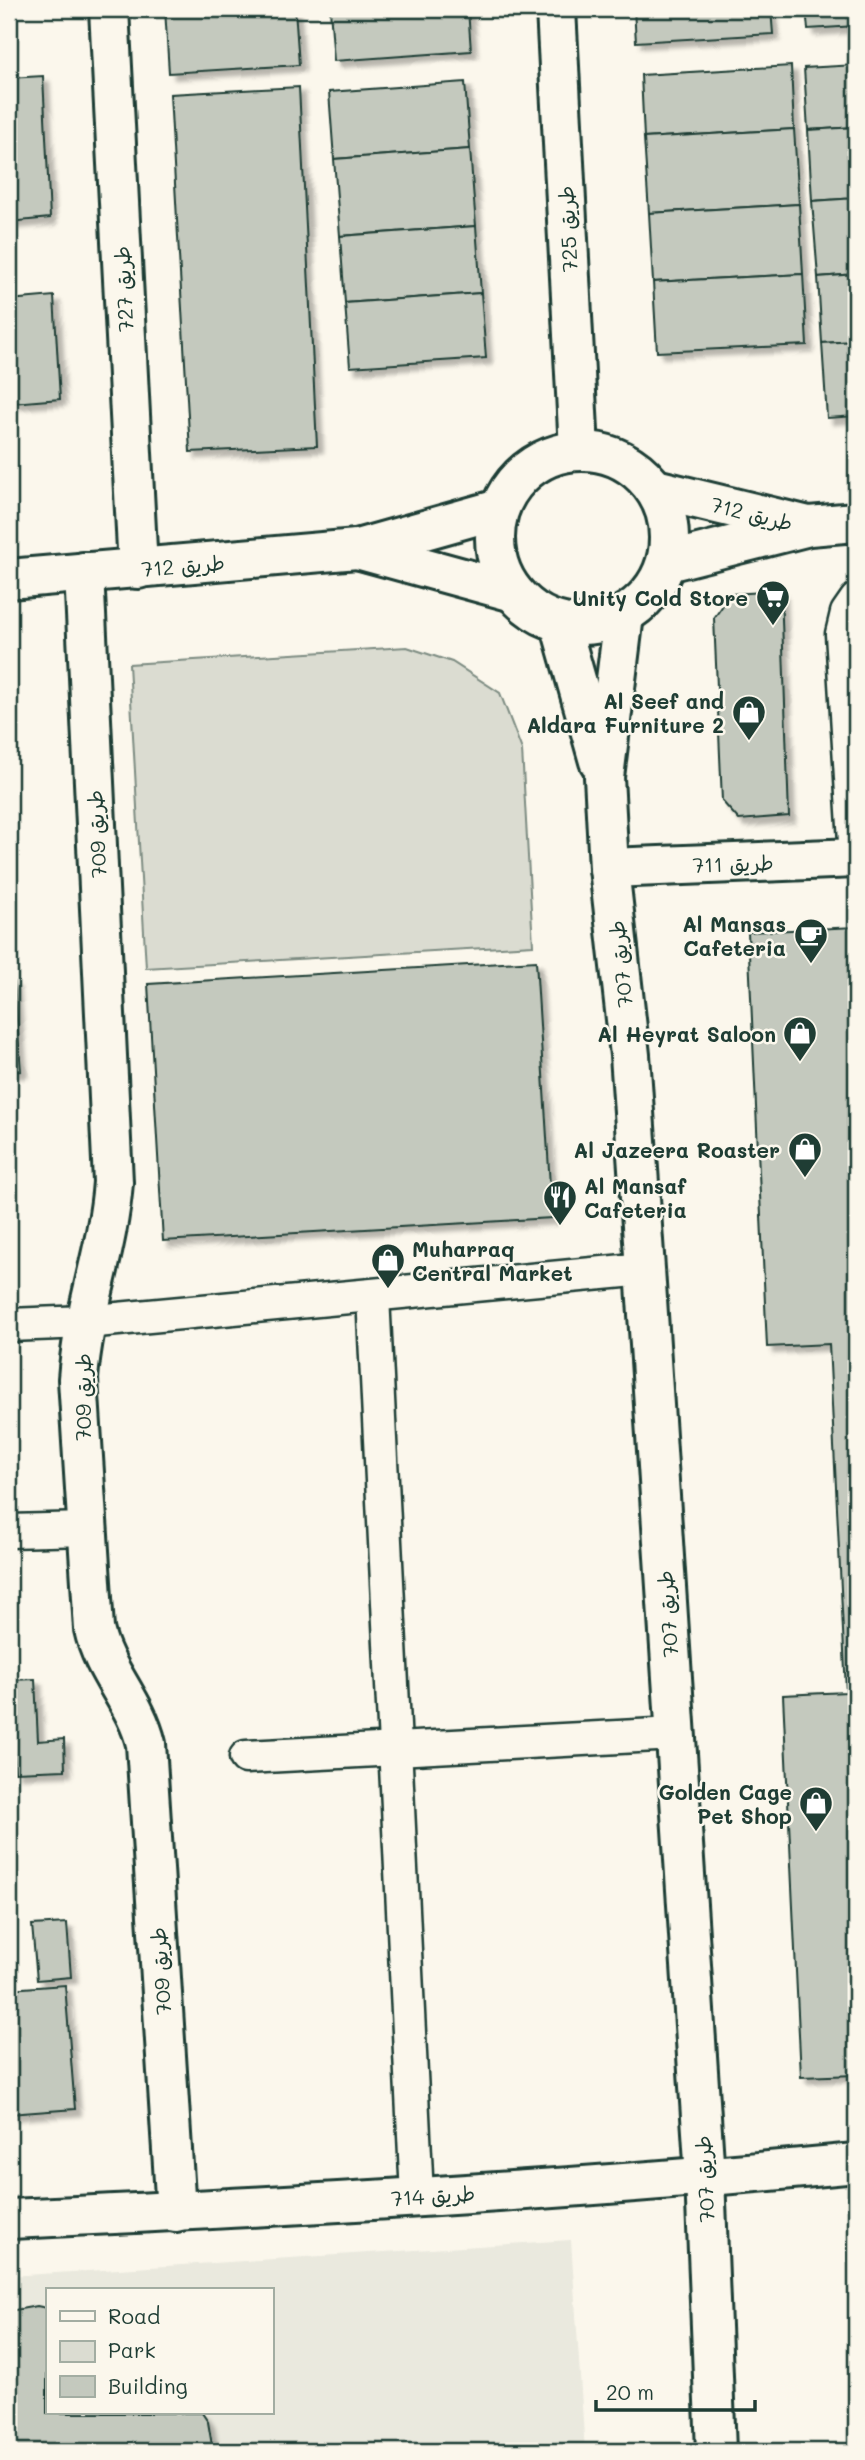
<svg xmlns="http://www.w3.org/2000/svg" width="865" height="2460" font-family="Mali,'Playpen Sans Arabic',sans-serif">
<defs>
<filter id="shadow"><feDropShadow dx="6" dy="6" stdDeviation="2" flood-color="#0004"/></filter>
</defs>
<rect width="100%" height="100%" fill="#fbf7ec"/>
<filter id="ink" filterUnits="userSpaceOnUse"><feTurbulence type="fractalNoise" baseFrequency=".0143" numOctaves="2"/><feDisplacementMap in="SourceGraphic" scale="14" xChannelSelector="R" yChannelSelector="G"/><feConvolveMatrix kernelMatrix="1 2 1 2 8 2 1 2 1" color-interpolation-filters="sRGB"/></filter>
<g filter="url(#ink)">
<path fill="#eae9de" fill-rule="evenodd" d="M571,2240L585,2451H9V2276ZM47,2290H271V2413H47Z"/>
<polygon fill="#dbdcd1" stroke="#7d8c82" stroke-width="2" points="407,647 452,662 500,693 522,750 533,945 146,968 129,664"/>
<g fill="#c4c9be" stroke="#1f3d34" stroke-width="2" filter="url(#shadow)">
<polygon points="165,9 295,9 299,65 169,73"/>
<polygon points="330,9 468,9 471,51 334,61"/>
<polygon points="634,9 771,9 773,34 636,42"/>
<polygon points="806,9 856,9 856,26 808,29"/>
<polygon points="856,65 856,127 808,130 804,68"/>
<polygon points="791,66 794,129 644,138 641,75"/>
<polygon points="43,76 50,218 9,222 9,78"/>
<polygon points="465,82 470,149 334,159 329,92"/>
<polygon points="299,87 317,446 190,452 170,94"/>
<polygon points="856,127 856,198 812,201 808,130"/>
<polygon points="794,129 799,204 649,213 644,138"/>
<polygon points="470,149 476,226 340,236 334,159"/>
<polygon points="856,198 856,274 818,277 812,201"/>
<polygon points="799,204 803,274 653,282 649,213"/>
<polygon points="476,226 481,293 345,303 340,236"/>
<polygon points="803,274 807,345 657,352 653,282"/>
<polygon points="856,274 856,341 822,343 818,277"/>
<polygon points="481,293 486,358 350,367 345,303"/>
<polygon points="54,296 60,399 13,403 9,300"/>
<polygon points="856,341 856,416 827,418 822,343"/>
<polygon points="781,591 789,816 739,820 722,801 714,618 731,594"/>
<polygon points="856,927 856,2075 801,2077 783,1695 846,1692 829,1344 767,1347 748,932"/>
<polygon points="536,961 552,1218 163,1241 148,984"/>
<polygon points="9,982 14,982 21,1071 9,1072"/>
<polygon points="35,1679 38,1741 64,1739 65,1770 15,1772 11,1680"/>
<polygon points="67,1923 71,1977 37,1980 32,1925"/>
<polygon points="65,1985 75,2109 9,2114 9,1989"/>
<polygon points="37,2306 47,2308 47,2413 202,2413 208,2422 213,2451 9,2451 9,2311"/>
</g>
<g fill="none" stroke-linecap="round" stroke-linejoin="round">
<g stroke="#1f3d34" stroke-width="37">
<g id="service">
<polyline points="856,858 842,634 847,613 856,600"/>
<polyline points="373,1296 417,2196"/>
<polyline points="9,1325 86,1322 645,1269"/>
<polyline points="9,1531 87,1529"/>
<polyline points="246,1757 675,1734"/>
</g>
</g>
<g stroke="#1f3d34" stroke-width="44">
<g id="minor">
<polyline points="109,9 138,569"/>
<polyline points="556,9 579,450"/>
<circle cx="582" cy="538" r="87"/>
<polyline points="655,489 804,525"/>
<polyline points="357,549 510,591"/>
<polyline points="667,562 809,526 856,522"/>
<path d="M84,572L113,1182C108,1250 83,1311 78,1379L94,1629C103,1671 136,1702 146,1744L176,2212"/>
<polyline points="9,579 357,549 499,509"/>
<polyline points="624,615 604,777 609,868 630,1055 645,1269 705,2177 716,2451"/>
<polyline points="560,623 599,761"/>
<polyline points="609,868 856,858"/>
<path d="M9,2219C291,2206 575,2190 856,2163"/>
</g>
</g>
<use href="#service" stroke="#fbf7ec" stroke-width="32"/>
<use href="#minor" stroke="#fbf7ec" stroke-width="38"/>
</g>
</g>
<defs>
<g id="supermarket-pin" transform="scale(1.75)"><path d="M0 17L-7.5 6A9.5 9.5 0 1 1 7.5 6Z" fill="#1f3d34" stroke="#fbf7ec"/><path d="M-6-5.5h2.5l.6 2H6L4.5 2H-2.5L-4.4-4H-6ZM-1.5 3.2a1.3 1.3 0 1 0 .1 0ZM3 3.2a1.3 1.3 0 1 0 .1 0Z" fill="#fff"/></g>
<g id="shop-pin" transform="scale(1.75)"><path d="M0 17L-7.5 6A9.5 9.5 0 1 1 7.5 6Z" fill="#1f3d34" stroke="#fbf7ec"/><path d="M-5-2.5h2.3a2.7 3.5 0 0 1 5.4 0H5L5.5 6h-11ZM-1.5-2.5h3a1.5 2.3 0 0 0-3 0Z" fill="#fff"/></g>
<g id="cafe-pin" transform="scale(1.75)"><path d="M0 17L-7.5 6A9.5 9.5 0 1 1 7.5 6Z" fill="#1f3d34" stroke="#fbf7ec"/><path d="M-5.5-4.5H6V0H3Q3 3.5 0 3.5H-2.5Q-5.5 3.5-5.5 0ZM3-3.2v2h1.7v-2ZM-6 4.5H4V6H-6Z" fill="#fff"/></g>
<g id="restaurant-pin" transform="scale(1.75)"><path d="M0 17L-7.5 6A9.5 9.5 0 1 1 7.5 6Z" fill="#1f3d34" stroke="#fbf7ec"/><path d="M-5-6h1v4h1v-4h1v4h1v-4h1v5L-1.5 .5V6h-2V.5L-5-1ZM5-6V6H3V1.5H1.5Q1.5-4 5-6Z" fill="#fff"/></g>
</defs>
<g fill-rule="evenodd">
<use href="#supermarket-pin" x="773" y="597"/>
<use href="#shop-pin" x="749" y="712"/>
<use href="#cafe-pin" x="811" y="935"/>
<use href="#shop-pin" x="800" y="1033"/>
<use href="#shop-pin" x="805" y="1149"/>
<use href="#restaurant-pin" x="560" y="1197"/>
<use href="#shop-pin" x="388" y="1260"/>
<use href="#shop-pin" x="816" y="1803"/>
</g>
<g text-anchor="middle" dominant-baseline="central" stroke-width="5" stroke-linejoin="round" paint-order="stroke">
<g font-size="21" fill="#1f3d34" stroke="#fbf7ec">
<text transform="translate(567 229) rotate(-93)">طريق 725</text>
<text transform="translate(123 289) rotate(-93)">طريق 727</text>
<text transform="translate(752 513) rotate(14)">طريق 712</text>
<text transform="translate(183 565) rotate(-5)">طريق 712</text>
<text transform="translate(96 834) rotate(-93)">طريق 709</text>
<text transform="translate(733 863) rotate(-2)">طريق 711</text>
<text transform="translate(620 964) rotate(-96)">طريق 707</text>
<text transform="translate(82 1397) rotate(-90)">طريق 709</text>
<text transform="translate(667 1614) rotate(-94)">طريق 707</text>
<text transform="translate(160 1971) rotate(-94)">طريق 709</text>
<text transform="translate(704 2179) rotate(-93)">طريق 707</text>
<text transform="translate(433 2195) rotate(-4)">طريق 714</text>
</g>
<g font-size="21" font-weight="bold" fill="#1f3d34" stroke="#fbf7ec" text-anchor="end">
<text x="748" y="597">Unity Cold Store</text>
<text x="724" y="700">Al Seef and<tspan x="724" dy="24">Aldara Furniture 2</tspan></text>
<text x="786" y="923">Al Mansas<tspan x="786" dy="24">Cafeteria</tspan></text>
<text x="776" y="1033">Al Heyrat Saloon</text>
<text x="780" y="1149">Al Jazeera Roaster</text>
<text x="584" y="1185" text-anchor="start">Al Mansaf<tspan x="584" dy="24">Cafeteria</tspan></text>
<text x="412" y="1248" text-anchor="start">Muharraq<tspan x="412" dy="24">Central Market</tspan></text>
<text x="792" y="1791">Golden Cage<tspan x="792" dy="24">Pet Shop</tspan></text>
</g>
</g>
<rect width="865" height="2460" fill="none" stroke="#fbf7ec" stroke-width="35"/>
<rect x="18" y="18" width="830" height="2425" fill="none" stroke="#1f3d34" stroke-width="2.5" filter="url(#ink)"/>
<rect x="46" y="2288" width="228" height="126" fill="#fbf7ec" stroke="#a3ada2" stroke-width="2"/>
<rect x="60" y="2311" width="35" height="10" fill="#fbf7ec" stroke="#a3ada2" stroke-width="2"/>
<text x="108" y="2324" font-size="21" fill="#1f3d34">Road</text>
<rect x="60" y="2341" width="35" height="21" fill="#dbdcd1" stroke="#a3ada2" stroke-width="2"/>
<text x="108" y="2358" font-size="21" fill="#1f3d34">Park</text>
<rect x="60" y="2376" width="35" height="21" fill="#c4c9be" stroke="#a3ada2" stroke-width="2"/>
<text x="108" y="2394" font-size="21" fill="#1f3d34">Building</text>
<path d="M596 2400v10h159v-10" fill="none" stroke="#1f3d34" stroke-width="3.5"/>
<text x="606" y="2400" font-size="21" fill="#1f3d34" stroke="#fbf7ec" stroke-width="5" paint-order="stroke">20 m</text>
</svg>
